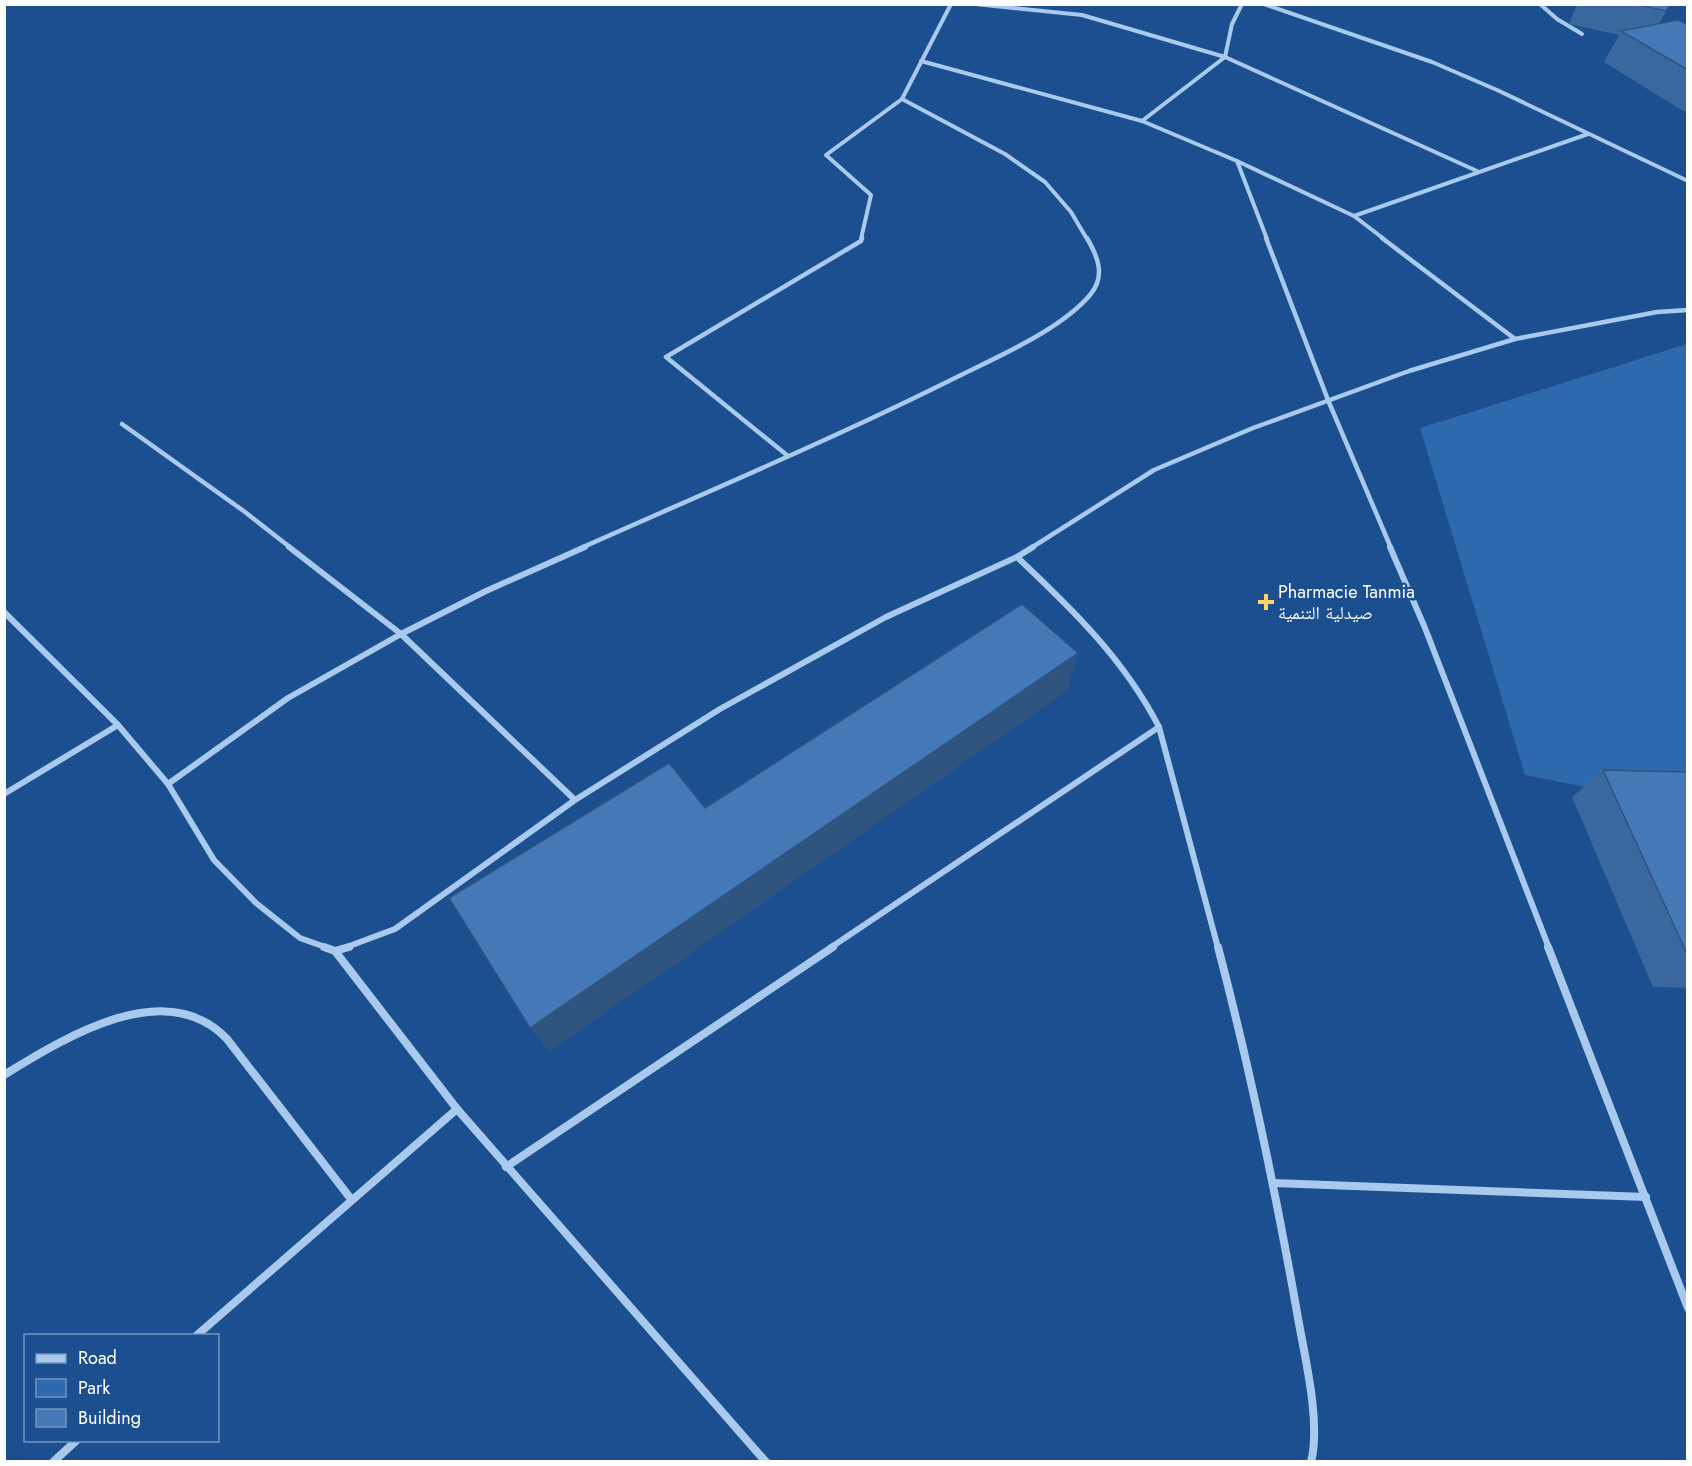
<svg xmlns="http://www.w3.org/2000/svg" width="1692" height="1466" font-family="Jost,'Noto Naskh Arabic',sans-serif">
<rect width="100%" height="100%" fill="#1b4f8f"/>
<polygon fill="#2e69ad" points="1687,344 1687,807 1525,775 1420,428"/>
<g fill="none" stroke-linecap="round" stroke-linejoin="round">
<g stroke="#a9c9ee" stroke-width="4">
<polyline points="975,4 1082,15 1225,57 1477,171"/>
<polyline points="1264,4 1432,62 1497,90 1688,181"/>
<polyline points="1540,4 1557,19 1582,34"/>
<polyline points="921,61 1142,121 1237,161 1354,216 1384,239"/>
<polyline points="902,99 1005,154 1045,182 1071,212 1087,239"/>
<polyline points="1142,121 1225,57 1232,24 1242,4"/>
<polyline points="1237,161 1267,239"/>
<polyline points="1354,216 1588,134"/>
<polyline points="861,239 871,195 826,155 902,99 951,4"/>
</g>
<g stroke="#a9c9ee" stroke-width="4.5">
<polyline points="1266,238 1328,400 1391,548"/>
<polyline points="1382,238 1515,339"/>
<polyline points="122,424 245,512 291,548"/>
<polyline points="788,456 666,357 861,241 862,238"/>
<path d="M581,548C707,492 835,438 959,376C999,356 1060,330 1090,295C1106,276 1098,257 1087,238"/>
<polyline points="1031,548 1154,470 1253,428 1409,371 1515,339 1657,312 1688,310"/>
</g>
<g stroke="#a9c9ee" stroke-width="6">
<polyline points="289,547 401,634 575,800"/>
<polyline points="1390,547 1425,628 1549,948"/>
<path d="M1017,557C1072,609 1124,659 1159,727L1218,948"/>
<polyline points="4,612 118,725 168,784 214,860 256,903 300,938 328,948"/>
<polyline points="168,784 288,698 401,634 486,591 585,547"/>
<polyline points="4,794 118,725"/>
<polyline points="344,948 395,929 575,800 720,709 886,617 1017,557 1033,547"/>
<polyline points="830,948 1159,727"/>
</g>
<g stroke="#a9c9ee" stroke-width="8">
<polyline points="324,947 335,951 349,947"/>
<path d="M1218,947C1250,1069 1276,1193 1298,1318C1305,1358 1321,1423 1311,1462"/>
<polyline points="1548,947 1688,1308"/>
<polyline points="335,951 457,1109 766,1462"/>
<path d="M4,1075C63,1039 165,974 227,1039L351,1199"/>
<polyline points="506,1167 833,947"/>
<polyline points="1274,1183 1646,1197"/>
<polyline points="196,1336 457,1109"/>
<polyline points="53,1462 77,1440"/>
</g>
</g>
<g fill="#3a679d">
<polygon points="1577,4 1670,4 1659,24 1688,25 1688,111 1683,111 1604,62 1619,35 1569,24"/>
<polygon points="1603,770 1688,772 1688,988 1653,987 1572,797"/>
</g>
<polygon fill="#305480" points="1078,653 1067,691 549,1052 530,1028"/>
<g fill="#4478b7" stroke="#305480" stroke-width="1.5">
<polygon points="1636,4 1670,4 1666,11"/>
<polygon points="1678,20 1688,25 1688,70 1621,31"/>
<polygon points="1022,604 1078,653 530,1028 449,898 669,763 705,808"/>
<polygon points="1603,770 1688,772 1688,956"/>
</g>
<path fill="#ffd166" stroke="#1b4f8f" stroke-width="2" d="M1263 593h6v6h6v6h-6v6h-6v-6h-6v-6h6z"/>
<g text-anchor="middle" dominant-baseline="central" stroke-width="5" stroke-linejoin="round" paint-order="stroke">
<g font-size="18" fill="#fff" stroke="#1b4f8f" text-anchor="start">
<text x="1278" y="592">Pharmacie Tanmia<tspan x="1278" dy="21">صيدلية التنمية</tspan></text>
</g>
</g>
<rect width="1692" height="1466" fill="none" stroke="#ffffff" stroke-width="12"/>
<rect x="24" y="1334" width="195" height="108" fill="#1b4f8f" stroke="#7695bc" stroke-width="1.5"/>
<rect x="36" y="1354" width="30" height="9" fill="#a9c9ee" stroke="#7695bc" stroke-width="1.5"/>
<text x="78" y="1364" font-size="18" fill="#ffffff">Road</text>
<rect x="36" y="1379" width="30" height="18" fill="#2e69ad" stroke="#7695bc" stroke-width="1.5"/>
<text x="78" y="1394" font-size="18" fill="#ffffff">Park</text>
<rect x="36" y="1409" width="30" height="18" fill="#4478b7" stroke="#7695bc" stroke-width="1.5"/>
<text x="78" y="1424" font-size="18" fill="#ffffff">Building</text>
</svg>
